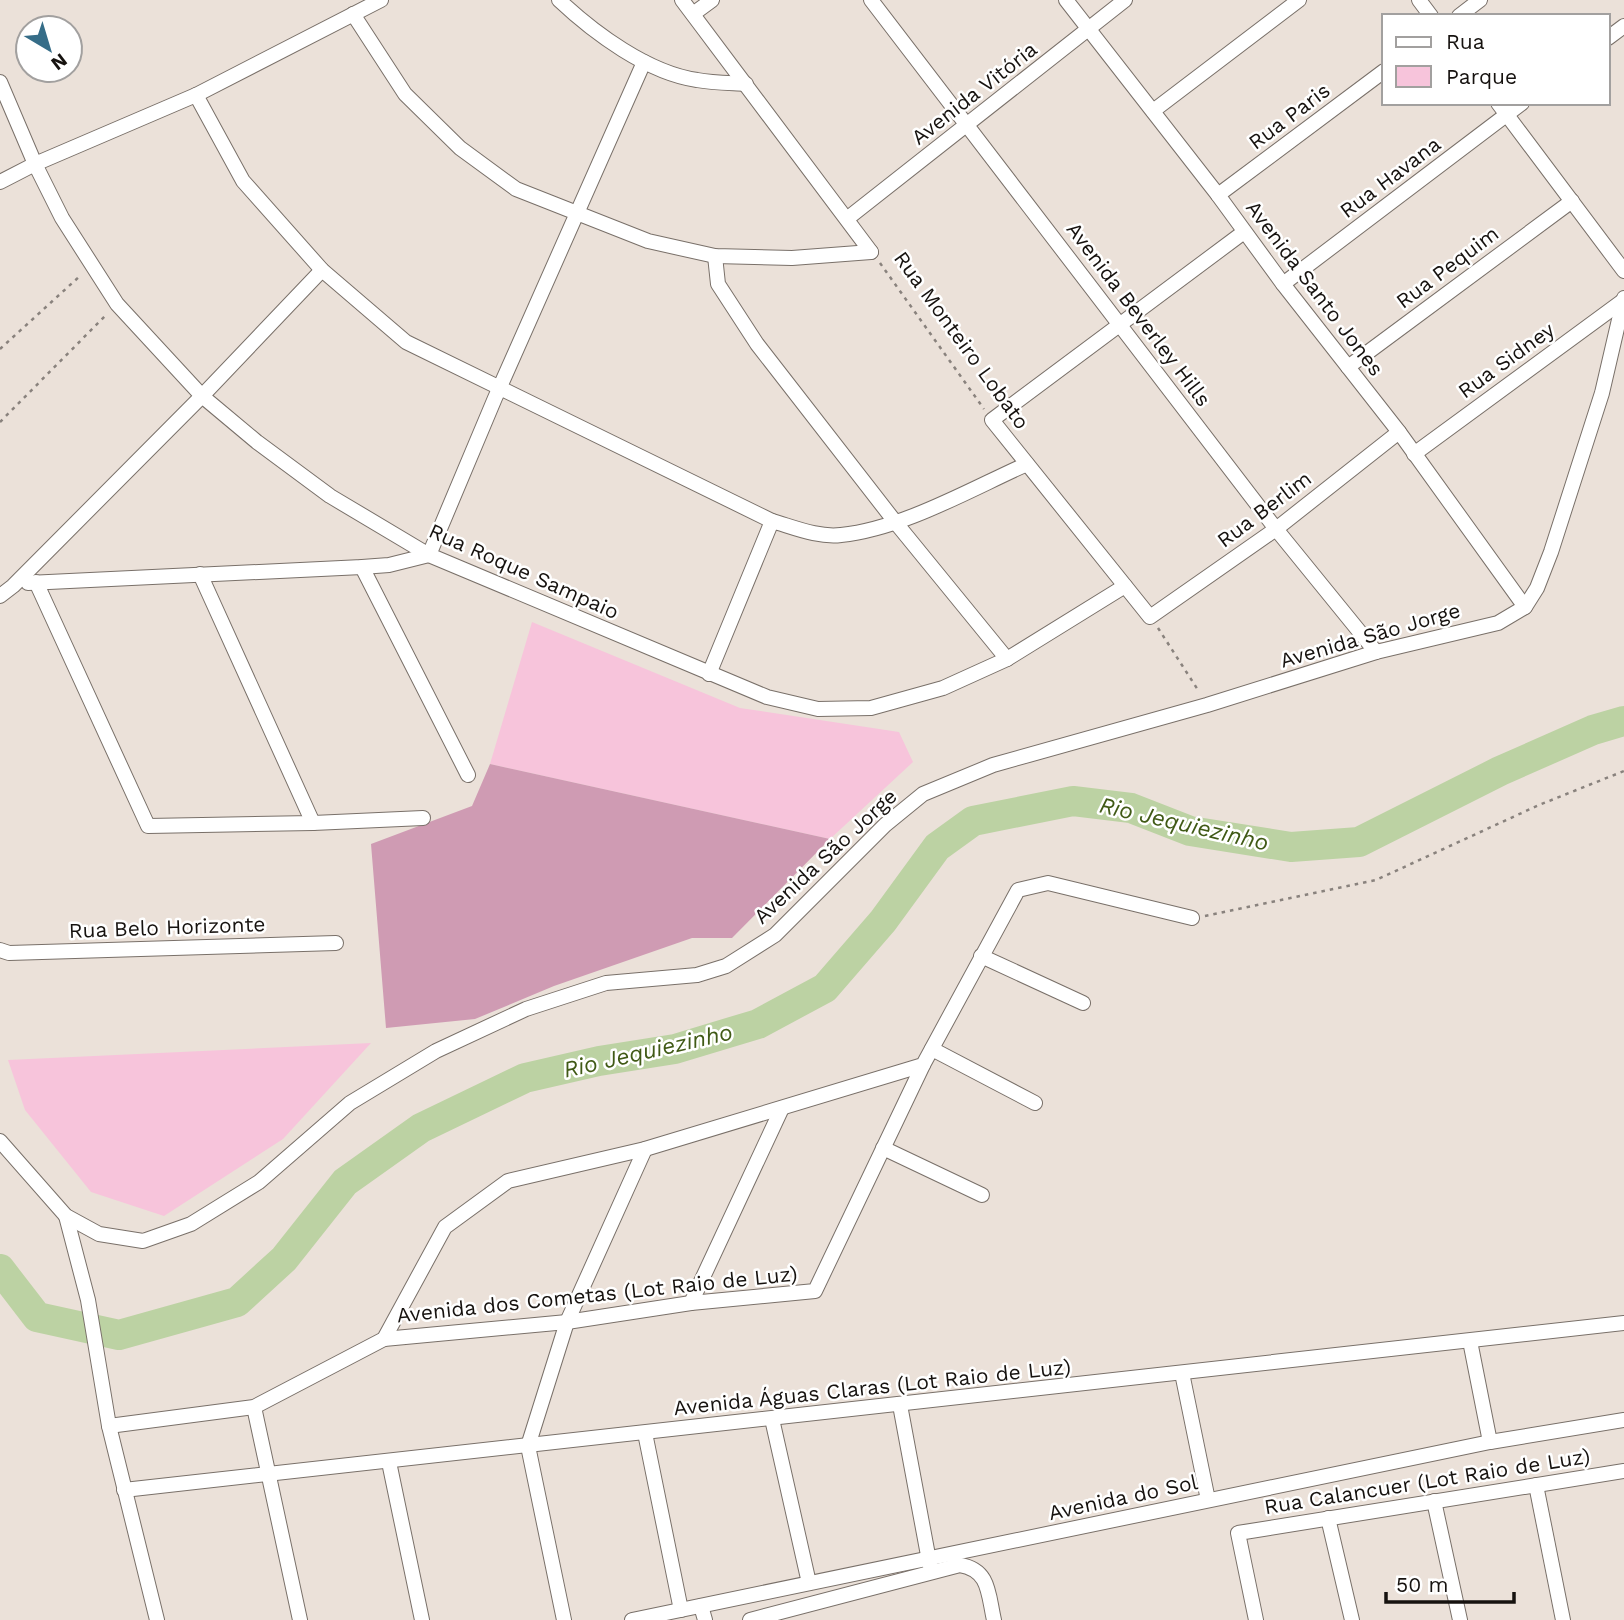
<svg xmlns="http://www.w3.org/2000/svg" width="1624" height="1620" font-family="'Work Sans',sans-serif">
<rect width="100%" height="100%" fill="#ebe1d9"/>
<g fill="#f7c4db">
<polygon points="532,622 740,708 899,732 913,762 830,839 490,764"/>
<polygon points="371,1043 283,1139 164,1216 91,1192 25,1110 8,1060"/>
</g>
<polygon fill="#cf9bb3" points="490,764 830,839 732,938 692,938 554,986 475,1019 386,1028 371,844 472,806"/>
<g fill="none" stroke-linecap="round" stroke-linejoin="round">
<polyline stroke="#bcd2a3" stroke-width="30" points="0,1269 37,1317 119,1335 237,1302 284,1259 345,1182 421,1128 525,1078 599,1061 675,1049 758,1024 825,988 883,921 937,847 973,821 1073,801 1131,808 1190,831 1291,847 1359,842 1500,771 1593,730 1624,721"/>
<g stroke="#797069" stroke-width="16">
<g id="street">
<path d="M559,0C594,33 648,73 697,80C713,83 730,83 746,84"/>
<polyline points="682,0 871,252"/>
<polyline points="871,0 1276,529 1376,652"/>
<polyline points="1066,0 1218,195 1283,284 1399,432 1525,607"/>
<polyline points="1419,0 1431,16"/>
<polyline points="353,14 405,94 460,148 516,189 648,241 715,256 792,258 871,252"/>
<polyline points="693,14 712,0"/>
<polyline points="1459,16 1480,0"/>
<polyline points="1608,38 1624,26"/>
<polyline points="0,82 35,164 62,218 117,304 202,396 257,442 330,496 429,555 767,697 818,709 871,708 943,688 1007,659 1125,586"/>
<path d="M196,95L243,181L322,270L406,342L772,521C793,527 819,538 841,535C902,529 971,489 1027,464"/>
<polyline points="1498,103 1624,271"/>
<polyline points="1153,111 1299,0"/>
<polyline points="0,182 35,164 196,95 381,0"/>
<polyline points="1218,195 1384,71"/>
<polyline points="848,218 1125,0"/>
<polyline points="1244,232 992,420 1150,617 1276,529 1399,432"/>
<polyline points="715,256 718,284 757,344 896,523 1007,659"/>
<polyline points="1283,284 1522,103"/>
<polyline points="1348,367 1572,201"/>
<polyline points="1414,454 1624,300"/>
<polyline points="429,555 495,398 644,62"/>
<polyline points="362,567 468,775"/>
<polyline points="200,574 313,823"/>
<polyline points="36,582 148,826 313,823 423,818"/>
<polyline points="28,583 362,567 389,565 429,555"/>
<polyline points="0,596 13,586 202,396 322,270"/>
<polyline points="709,674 772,521"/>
<polyline points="0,950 9,953 336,943"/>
<polyline points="981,956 1083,1003"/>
<polyline points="932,1049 1035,1103"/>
<polyline points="0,1141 66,1216 99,1234 143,1241 191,1224 259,1182 350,1103 436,1051 526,1009 606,983 697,975 726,966 775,935 885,825 923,794 993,765 1207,705 1376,652 1498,623 1525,607 1537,588 1551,552 1602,393 1624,298"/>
<polyline points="883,1148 982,1195"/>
<polyline points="66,1216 88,1300 109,1426 157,1620"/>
<polyline points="691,1303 782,1108"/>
<polyline points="384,1339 567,1322 691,1303 815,1291 923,1065"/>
<polyline points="1470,1341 1490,1442"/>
<polyline points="1182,1373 1208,1500"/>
<polyline points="900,1405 930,1566"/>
<polyline points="254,1407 300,1620"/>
<polyline points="772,1419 809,1583"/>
<polyline points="109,1426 254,1407 384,1339 445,1227 508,1181 645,1149 923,1065 1018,890 1048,883 1192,918"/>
<polyline points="645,1433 681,1610"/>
<polyline points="389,1462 422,1620"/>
<polyline points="1536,1485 1563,1620"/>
<polyline points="124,1490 1624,1323"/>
<polyline points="1434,1501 1460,1620"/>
<polyline points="1328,1518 1352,1620"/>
<polyline points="701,1606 705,1620"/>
<polyline points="564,1620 528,1446 567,1322 645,1149"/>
<polyline points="632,1620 1490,1442 1624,1420"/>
<path d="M750,1620L960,1565C990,1570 988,1594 994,1620"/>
<polyline points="1256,1620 1238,1533 1624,1471"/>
</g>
</g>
<g stroke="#89827d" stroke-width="2.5" stroke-dasharray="3.5 5" stroke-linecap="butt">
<polyline points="880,263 984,409"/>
<polyline points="0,349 81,275"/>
<polyline points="0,422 106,315"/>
<polyline points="1158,628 1198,690"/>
<polyline points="1205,916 1376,880 1539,805 1624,771"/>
</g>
<use href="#street" stroke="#fff" stroke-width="14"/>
</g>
<g text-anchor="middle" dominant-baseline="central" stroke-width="5" stroke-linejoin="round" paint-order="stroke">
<g font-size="21" fill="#16120f" stroke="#fff">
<text transform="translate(974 93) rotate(-38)">Avenida Vitória</text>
<text transform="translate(1289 116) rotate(-37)">Rua Paris</text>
<text transform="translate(1390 177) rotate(-37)">Rua Havana</text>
<text transform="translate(1447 267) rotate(-37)">Rua Pequim</text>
<text transform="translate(1315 288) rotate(53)">Avenida Santo Jones</text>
<text transform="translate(1139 314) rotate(53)">Avenida Beverley Hills</text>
<text transform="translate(962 340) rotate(54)">Rua Monteiro Lobato</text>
<text transform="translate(1506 360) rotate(-36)">Rua Sidney</text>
<text transform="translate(1264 509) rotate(-37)">Rua Berlim</text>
<text transform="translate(524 571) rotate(24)">Rua Roque Sampaio</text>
<text transform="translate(1370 635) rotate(-16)">Avenida São Jorge</text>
<text transform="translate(825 856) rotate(-43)">Avenida São Jorge</text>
<text transform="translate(167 927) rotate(-2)">Rua Belo Horizonte</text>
<text transform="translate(597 1294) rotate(-6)">Avenida dos Cometas (Lot Raio de Luz)</text>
<text transform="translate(872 1387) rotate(-6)">Avenida Águas Claras (Lot Raio de Luz)</text>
<text transform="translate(1427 1481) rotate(-9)">Rua Calancuer (Lot Raio de Luz)</text>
<text transform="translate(1123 1497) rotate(-12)">Avenida do Sol</text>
</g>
<g font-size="23" font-style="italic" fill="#405a16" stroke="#fff">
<text transform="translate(1184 824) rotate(13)">Rio Jequiezinho</text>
<text transform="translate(648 1051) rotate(-13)">Rio Jequiezinho</text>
</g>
</g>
<rect x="1382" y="14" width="228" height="91" fill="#ffffff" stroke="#a2a09f" stroke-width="2"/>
<rect x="1396" y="37" width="35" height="10" fill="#ffffff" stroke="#a2a09f" stroke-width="2"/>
<text x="1446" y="49" font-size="21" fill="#16120f">Rua</text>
<rect x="1396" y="66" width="35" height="21" fill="#f7c4db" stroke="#a2a09f" stroke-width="2"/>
<text x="1446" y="84" font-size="21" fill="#16120f">Parque</text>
<g transform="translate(49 49) rotate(142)"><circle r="33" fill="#ffffff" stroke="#a2a09f" stroke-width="2"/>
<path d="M0-5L12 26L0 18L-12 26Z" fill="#366d88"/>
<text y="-10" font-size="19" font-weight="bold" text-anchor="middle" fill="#16120f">N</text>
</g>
<path d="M1386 1592v10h128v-10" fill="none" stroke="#16120f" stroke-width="3.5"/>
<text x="1396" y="1592" font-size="21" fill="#16120f" stroke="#ffffff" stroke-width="5" paint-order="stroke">50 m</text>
</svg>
